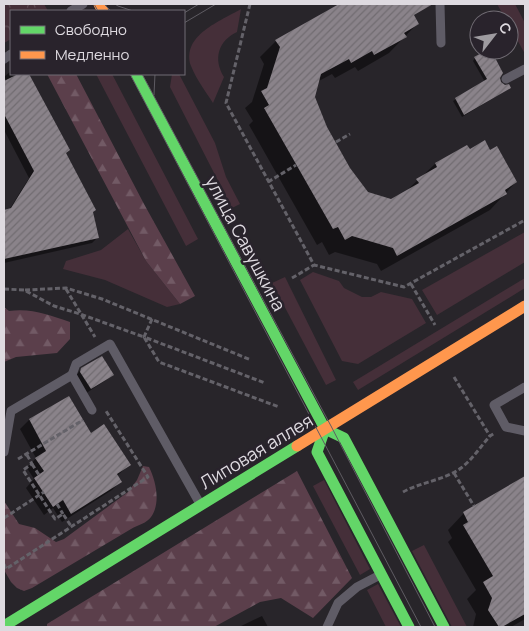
<svg xmlns="http://www.w3.org/2000/svg" width="529" height="631" font-family="Manrope,sans-serif">
<defs>
<pattern id="forest-firs" width="22" height="20" patternUnits="userSpaceOnUse" patternTransform="scale(1.25)"><rect width="22" height="20" fill="#5b3f4b"/><path d="M5 1l3.5 6h-7zM16 11l3.5 6h-7z" fill="#725a65"/></pattern>
<pattern id="park-crowns" width="20" height="18" patternUnits="userSpaceOnUse" patternTransform="scale(1.25)"><rect width="20" height="18" fill="#452f39"/><path d="M2 6a3 3 0 1 1 6 0M12 15a3 3 0 1 1 6 0" fill="none" stroke="#5f4d55"/></pattern>
<pattern id="building-hatch" width="6" height="6" patternUnits="userSpaceOnUse" patternTransform="scale(1.25)"><rect width="6" height="6" fill="#8a838a"/><path d="M-1 1l2-2M0 6l6-6M5 7l2-2" fill="none" stroke="#716c71"/></pattern>
</defs>
<rect width="100%" height="100%" fill="#28252a"/>
<g fill="#452f39">
<polygon points="497,4 515,4 525,23 525,54 509,25 509,20 506,20"/>
<path d="M241,9L237,32C218,41 213,59 224,77L213,103C206,92 196,79 191,66C181,35 221,21 241,9Z"/>
<polygon points="96,74 112,74 198,239 186,246"/>
<polygon points="172,74 179,74 215,143 226,177 240,204 232,208 170,87"/>
<polygon points="128,229 146,261 180,304 167,307 105,280 63,269 66,261 101,250"/>
<polygon points="525,232 525,262 437,315 422,290"/>
<polygon points="313,272 339,281 344,288 362,297 371,297 381,292 412,299 426,323 358,364 342,361 300,280"/>
<polygon points="285,277 336,380 326,385 272,283"/>
<polygon points="525,278 525,288 358,390 353,382"/>
<polygon points="324,480 370,569 360,575 313,486"/>
<polygon points="424,545 467,627 452,627 412,551"/>
<polygon points="378,584 401,627 386,627 367,590"/>
</g>
<g fill="url(#forest-firs)">
<polygon points="47,74 76,74 144,204 195,296 180,304 146,261"/>
<path d="M4,307L9,311C32,308 49,315 70,322V339L57,353L16,357L4,362Z"/>
<path d="M143,466L149,467C156,481 161,503 151,517C147,523 138,525 131,529L32,588L24,591L17,588L11,582L4,570V501L19,524L35,528L56,542L64,539L128,492L137,480Z"/>
<polygon points="297,471 352,578 313,618 281,598 260,602 214,627 47,627 47,624"/>
</g>
<polygon fill="url(#park-crowns)" points="4,4 44,4 48,11 11,11 11,39 4,43"/>
<g fill="#0007">
<polygon points="341,4 415,4 419,11 413,16 417,24 389,53 358,71 355,67 335,78 332,74 317,82 313,97 326,128 349,168 367,194 391,200 404,193 435,164 466,146 469,151 490,152 516,182 490,210 381,271 377,264 335,252 329,255 322,242 317,245 249,125 253,121 245,108 252,102 264,64 260,57 276,41"/>
<polygon points="475,58 499,82 510,88 462,117 453,101 485,82 473,61"/>
<polygon points="11,71 11,74 28,74 68,150 65,154 92,212 97,238 92,243 4,263 4,211 9,210 29,178 4,130 4,83 7,81 4,77"/>
<polygon points="82,369 112,375 106,380 85,394 76,375"/>
<polygon points="69,398 91,434 129,465 117,476 121,481 112,490 62,522 53,508 44,515 26,488 34,479 27,468 36,458 20,429 29,420"/>
<polygon points="525,478 525,619 511,627 473,627 476,614 467,599 476,590 448,542 452,538 448,530 464,513"/>
<polygon points="262,616 268,627 239,627"/>
</g>
<g fill="url(#building-hatch)">
<polygon points="339,4 433,4 414,15 419,24 404,33 407,37 374,55 372,51 351,63 349,59 321,74 315,97 327,127 350,168 368,192 391,199 419,183 416,179 437,167 435,163 467,145 470,149 485,140 490,150 497,146 517,182 505,190 507,194 397,256 393,248 352,236 345,240 338,227 333,229 264,108 269,105 261,91 267,88 280,47 275,40"/>
<polygon points="487,50 491,50 503,73 500,78 501,82 505,85 509,84 511,88 464,115 455,98 487,79 474,57"/>
<polygon points="18,74 29,74 70,150 66,153 96,210 93,212 99,238 4,259 4,210 11,208 34,171 4,114 4,81"/>
<polygon points="102,356 114,375 91,389 80,372 81,368"/>
<polygon points="69,396 91,433 104,424 131,465 117,474 122,482 71,514 63,500 53,507 34,478 44,471 35,458 46,451 29,419"/>
<polygon points="525,476 525,614 502,627 499,627 488,610 492,598 483,582 493,576 463,525 468,522 463,512"/>
</g>
<g fill="none" stroke-linecap="round" stroke-linejoin="round">
<g stroke="#646269" stroke-width="3" stroke-dasharray="5 2.5" stroke-linecap="butt">
<polyline points="250,4 226,103 314,265 404,287 525,220"/>
<polyline points="336,142 350,134"/>
<polyline points="268,182 296,165"/>
<polyline points="292,278 314,265"/>
<polyline points="411,284 435,325"/>
<polyline points="4,289 24,290 54,306 80,314 144,337 159,362 279,407"/>
<polyline points="66,289 95,337"/>
<polyline points="25,290 66,288 102,299 251,360"/>
<polyline points="152,319 144,337 265,383"/>
<polyline points="454,377 490,436"/>
<polyline points="27,455 32,464 23,470 55,519 63,514 71,526"/>
<polyline points="18,459 83,420"/>
<polyline points="32,464 39,475"/>
<polyline points="454,473 474,506"/>
<path d="M403,492C421,482 445,480 461,468C472,460 481,446 490,436L495,433"/>
<polyline points="57,504 63,514"/>
<polyline points="4,518 44,492"/>
<polyline points="4,564 6,569 148,477 106,411"/>
</g>
<g stroke="#5f5c66" stroke-width="9">
<polyline points="440,4 441,43"/>
<polyline points="71,11 83,4"/>
<polyline points="4,59 11,54"/>
<polyline points="506,79 525,69"/>
<polyline points="72,375 76,364 110,344 199,502"/>
<polyline points="525,387 494,405 506,427 525,431"/>
<polyline points="4,452 11,411 72,375 92,410"/>
<polyline points="327,627 338,603 357,587 380,575"/>
</g>
<g stroke="#63d668" stroke-width="11">
<polyline points="136,74 325,429 344,438 444,627"/>
<polyline points="325,429 317,452 409,627"/>
<polyline points="4,626 297,446"/>
</g>
<g stroke="#ff974d" stroke-width="11">
<polyline points="99,4 103,11"/>
<polyline points="297,446 525,306"/>
</g>
<g stroke="#5f5c63" stroke-width="1">
<polyline points="94,4 98,11"/>
<polyline points="104,4 111,11"/>
<polyline points="115,4 118,6 133,11"/>
<polyline points="184,13 199,4"/>
<polyline points="184,23 216,4"/>
<polyline points="130,74 421,627"/>
<polyline points="142,74 331,426 435,627"/>
<polyline points="154,95 155,74"/>
</g>
</g>
<g text-anchor="middle" dominant-baseline="central" stroke-width="5" stroke-linejoin="round" paint-order="stroke">
<g font-size="18" fill="#dedae0" stroke="#29232c">
<text transform="translate(246 243) rotate(62)">улица Савушкина</text>
<text transform="translate(256 451) rotate(-31)">Липовая аллея</text>
</g>
</g>
<rect width="529" height="631" fill="none" stroke="#dedae0" stroke-width="10"/>
<rect x="10" y="10" width="175" height="65" fill="#29232c" stroke="#716c74"/>
<rect x="20" y="26" width="25" height="8" fill="#63d668" stroke="#716c74"/>
<text x="55" y="35" font-size="15" fill="#dedae0">Свободно</text>
<rect x="20" y="51" width="25" height="8" fill="#ff974d" stroke="#716c74"/>
<text x="55" y="60" font-size="15" fill="#dedae0">Медленно</text>
<g transform="translate(494 35) rotate(59)"><circle r="24" fill="#29232c" stroke="#716c74"/>
<path d="M0-4L9 19L0 12L-9 19Z" fill="#9e9ba0"/>
<text y="-8" font-size="14" font-weight="bold" text-anchor="middle" fill="#dedae0">С</text>
</g>
</svg>
